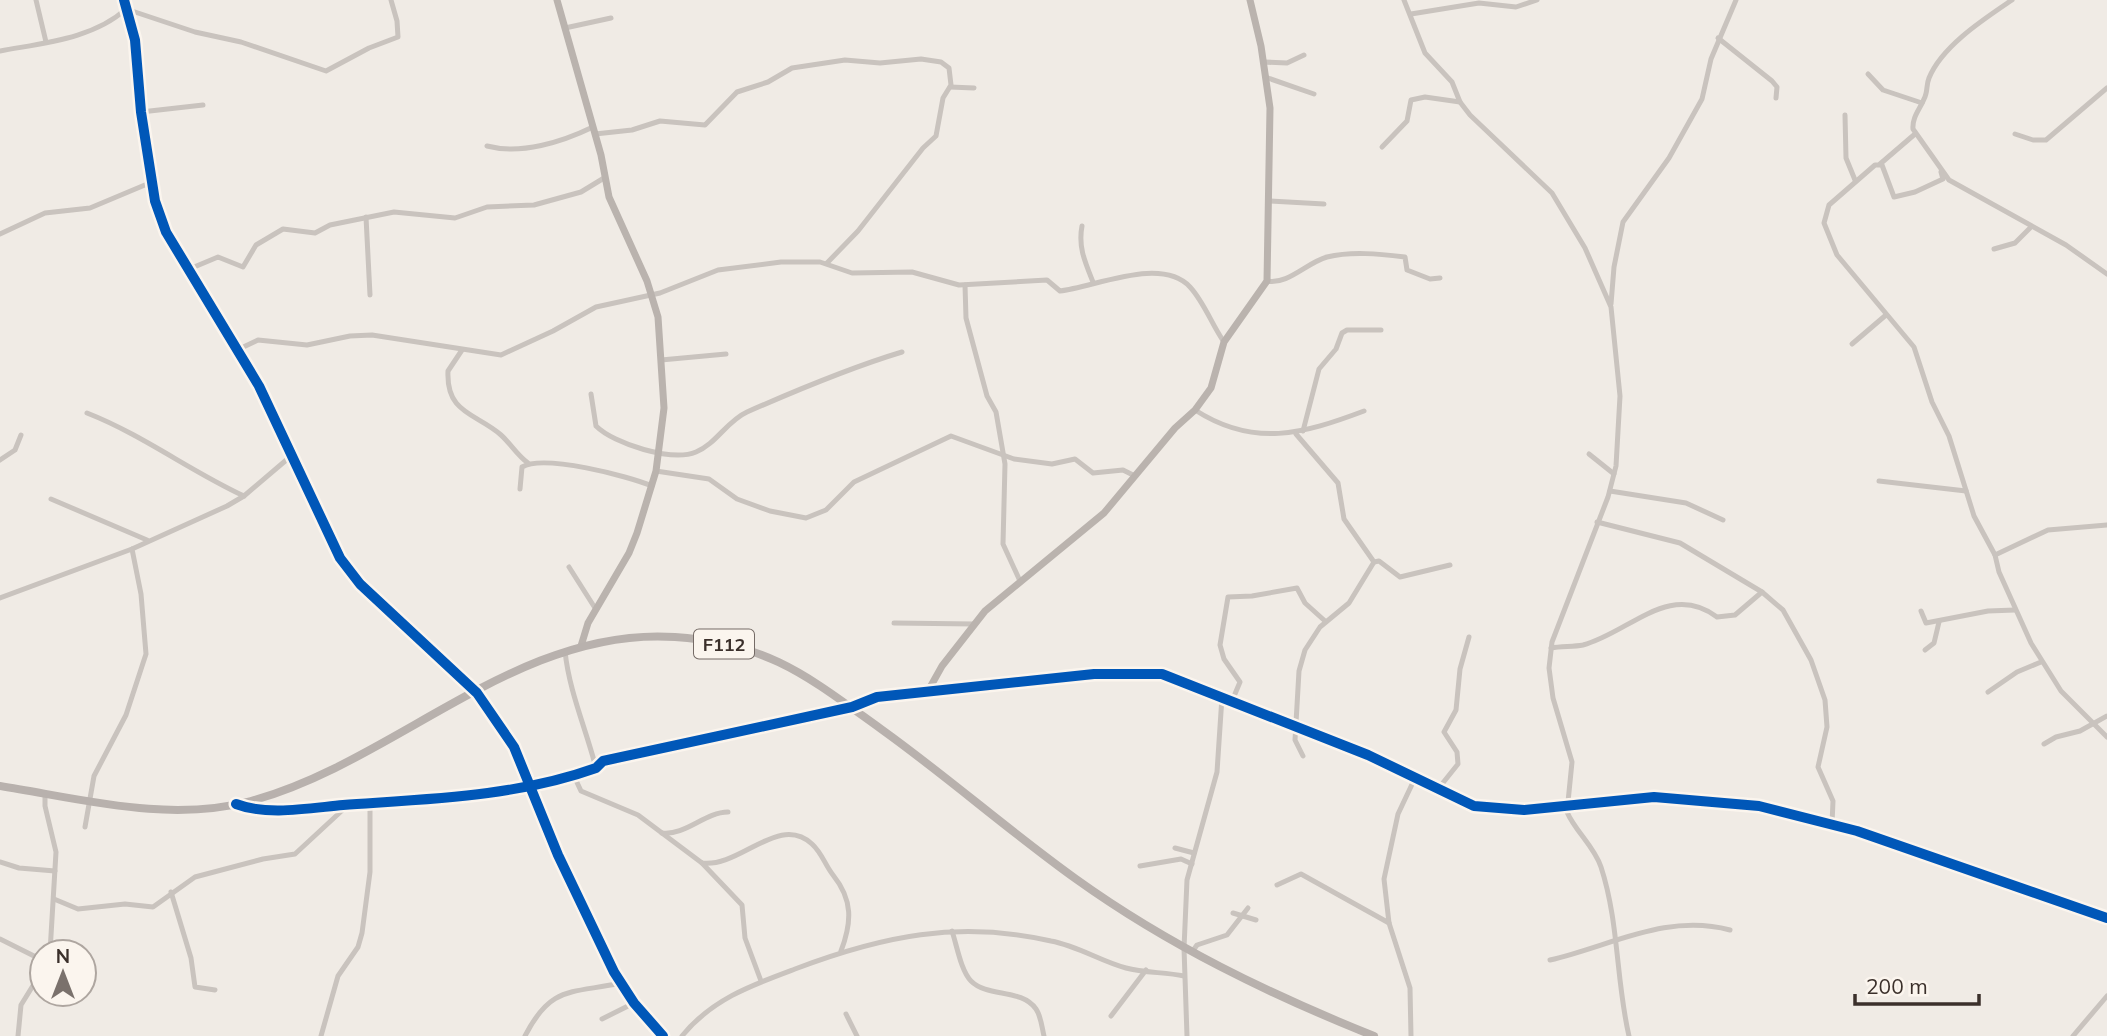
<svg xmlns="http://www.w3.org/2000/svg" width="2107" height="1036" font-family="Mulish,sans-serif">
<rect width="100%" height="100%" fill="#f0ebe5"/>
<g fill="none" stroke-linecap="round" stroke-linejoin="round">
<g stroke="#c9c3be" stroke-width="5">
<polyline points="36,0 46,42"/>
<path d="M1404,0L1425,53L1452,82L1460,102L1470,115L1552,193L1585,248L1611,307L1620,396L1616,466L1608,497L1552,642L1549,668L1553,698L1572,762L1567,812C1575,831 1594,846 1601,867C1619,922 1616,981 1629,1036"/>
<path d="M2012,0C1984,19 1942,46 1929,78C1926,85 1928,92 1924,99C1920,109 1912,117 1913,129L1949,180L2066,245L2107,274"/>
<polyline points="1411,14 1479,3 1516,7 1537,0"/>
<polyline points="565,28 611,18"/>
<polyline points="1718,38 1772,81 1777,87 1776,98"/>
<path d="M0,51C42,43 93,39 126,9L195,32L241,42L326,71L369,48L398,37L397,21L391,0"/>
<polyline points="1263,62 1287,63 1304,55"/>
<polyline points="1868,74 1883,90 1922,103"/>
<polyline points="1265,77 1314,94"/>
<polyline points="950,87 974,88"/>
<polyline points="141,112 203,105"/>
<polyline points="1845,115 1846,158 1855,180"/>
<polyline points="595,134 632,130 660,121 705,125 737,92 768,82 792,68 845,60 880,63 921,59 941,62 949,68 951,85 943,98 936,136 923,148 858,231 827,263"/>
<polyline points="2015,134 2033,140 2046,140 2107,88"/>
<path d="M487,146C521,155 562,142 593,127"/>
<polyline points="1382,147 1407,121 1411,100 1425,97 1460,102"/>
<polyline points="1880,164 1915,134"/>
<polyline points="1941,172 1943,179 1915,192 1894,197 1882,165 1875,165 1829,205 1824,223 1837,255 1914,347 1932,402 1949,436 1974,516 1995,555 1999,572 2031,643 2061,691 2107,737"/>
<polyline points="1268,201 1324,204"/>
<polyline points="366,217 370,295"/>
<path d="M1082,226C1078,247 1085,262 1093,282"/>
<polyline points="0,234 45,213 90,208 152,182"/>
<polyline points="1994,249 2015,243 2031,227"/>
<polyline points="187,270 218,257 243,267 256,245 283,229 315,233 330,225 394,212 455,218 487,207 534,205 581,192 604,178"/>
<path d="M1267,281C1288,285 1306,263 1327,257C1352,251 1379,254 1405,257L1407,270L1430,279L1440,278"/>
<polyline points="965,285 966,318 987,396 996,412 1005,464 1003,544 1020,581"/>
<polyline points="1611,304 1614,267 1623,222 1669,158 1702,99 1711,59 1736,0"/>
<polyline points="1852,344 1886,315"/>
<path d="M237,350L258,340L307,345L350,336L372,335L501,355L553,331L596,307L660,293L718,270L781,262H820L852,273L912,272L959,285L1047,280L1060,291C1095,287 1161,256 1190,287C1204,302 1212,325 1224,342"/>
<path d="M462,350L448,371C446,414 476,413 501,435C511,444 517,455 528,463"/>
<polyline points="661,360 726,354"/>
<path d="M591,394L596,426C614,444 672,462 696,452C716,444 727,421 747,412C797,390 849,368 902,352"/>
<path d="M1195,410C1254,448 1303,434 1364,411"/>
<path d="M87,413C143,435 190,471 244,496"/>
<polyline points="1303,431 1319,369 1336,349 1342,333 1347,330 1381,330"/>
<polyline points="1296,434 1338,483 1344,519 1374,562 1349,603 1320,627 1305,650 1299,671 1295,740 1303,756"/>
<polyline points="1589,454 1614,474"/>
<polyline points="0,460 15,450 21,435"/>
<polyline points="656,471 709,479 737,499 770,511 806,518 826,510 854,482 951,436 1014,459 1052,464 1075,459 1093,473 1123,470 1135,476"/>
<polyline points="1879,481 1966,491"/>
<path d="M520,489L522,467C544,454 628,476 652,486"/>
<polyline points="1610,491 1686,503 1723,520"/>
<polyline points="51,499 147,540"/>
<polyline points="1597,522 1680,543 1762,592"/>
<polyline points="1995,555 2048,530 2107,525"/>
<polyline points="1374,562 1379,561 1400,577 1450,565"/>
<polyline points="569,567 595,608"/>
<polyline points="0,598 132,549 227,506 244,496 291,456"/>
<polyline points="1921,611 1926,623 1988,611 2015,610"/>
<polyline points="894,623 974,624"/>
<path d="M1551,648C1562,646 1573,647 1583,645C1629,633 1669,581 1717,617L1735,615L1762,592L1783,610L1811,660L1825,700L1827,727L1818,767L1833,801L1832,824"/>
<polyline points="1925,650 1934,643 1939,622"/>
<path d="M565,651C569,691 586,729 596,768"/>
<polyline points="1988,692 2017,672 2041,662"/>
<polyline points="477,693 514,747 558,855 614,972 634,1003 663,1036"/>
<polyline points="1232,701 1240,682 1224,659 1220,645 1228,597 1252,596 1297,588 1305,603 1325,621"/>
<polyline points="2044,744 2056,737 2080,731 2107,716"/>
<path d="M574,776L581,791L638,815L702,863C740,868 779,813 812,844C822,853 825,865 833,875C853,900 852,922 841,951"/>
<polyline points="1438,789 1458,764 1457,752 1444,732 1456,710 1460,669 1469,637"/>
<polyline points="45,793 45,806 56,852 50,952"/>
<polyline points="85,827 94,776 126,715 146,654 141,594 132,549"/>
<path d="M662,833C685,836 705,812 728,812"/>
<polyline points="1175,848 1194,853"/>
<polyline points="0,862 19,868 55,871"/>
<polyline points="702,863 742,905 745,938 761,981"/>
<polyline points="1140,866 1181,859 1192,864"/>
<polyline points="1277,885 1301,874 1389,923"/>
<polyline points="171,892 191,958 195,987 215,990"/>
<polyline points="54,899 78,909 125,904 153,907 195,877 263,859 295,854 348,805"/>
<polyline points="1233,913 1256,920"/>
<path d="M952,931C957,946 961,971 971,981C988,998 1021,988 1036,1009C1041,1016 1042,1028 1044,1036"/>
<polyline points="0,939 42,960"/>
<polyline points="1192,952 1197,945 1227,935 1248,908"/>
<path d="M1550,960C1611,946 1666,913 1730,930"/>
<polyline points="846,1014 857,1036"/>
<polyline points="1111,1016 1146,970"/>
<polyline points="602,1019 634,1003"/>
<polyline points="18,1036 21,1005 42,971"/>
<polyline points="321,1036 338,976 358,947 362,933 370,872 370,803"/>
<path d="M525,1036C551,985 570,994 621,983"/>
<path d="M682,1036C712,999 752,985 795,969C882,936 958,920 1051,941C1078,946 1100,961 1126,968C1144,973 1165,972 1184,976"/>
<polyline points="1187,1036 1184,948 1187,880 1217,772 1222,697"/>
<polyline points="1411,1036 1410,988 1389,923 1384,879 1398,814 1415,778"/>
<polyline points="2073,1036 2107,996"/>
</g>
<g stroke="#bab3ae" stroke-width="7">
<polyline points="124,0 135,40 141,112 155,201 166,232 259,386 340,558 360,584 477,693"/>
<polyline points="557,0 601,155 609,197 647,281 658,317 664,408 656,471 637,533 629,553 588,623 581,646"/>
<polyline points="928,691 942,666 985,611 1104,513 1175,428 1195,410 1211,388 1224,342 1267,281 1270,108 1261,46 1250,0"/>
<path d="M237,804C268,816 310,807 343,805C428,799 515,797 596,768L603,761L852,707L877,697L1094,674H1162L1368,755L1474,806L1524,810L1654,797L1759,806L1857,831L2107,918"/>
</g>
<path stroke="#b8b1ad" stroke-width="8" d="M0,786C82,799 169,823 251,801C395,762 518,626 675,637C770,644 807,676 881,729C948,777 1009,831 1076,879C1168,945 1269,994 1374,1036"/>
<g stroke="#fbf5ee" stroke-width="15">
<g id="cycleway">
<polyline points="124,0 135,40 141,112 155,201 166,232 259,386 340,558 360,584 477,693 514,747 558,855 614,972 634,1003 663,1036"/>
<path d="M236,804C267,816 310,808 343,805C428,799 515,797 596,768L603,761L852,707L877,697L1094,674H1162L1368,755L1474,806L1524,810L1654,797L1759,806L1857,831L2107,918"/>
</g>
</g>
<use href="#cycleway" stroke="#0057b8" stroke-width="10"/>
</g>
<g text-anchor="middle" dominant-baseline="central" stroke-width="5" stroke-linejoin="round" paint-order="stroke">
<rect fill="#fbf5ee" stroke="#756b66" stroke-width="2" x="694" y="629.5" width="60" height="29" rx="5"/>
<g font-size="18" font-weight="bold" fill="#3b302b">
<text x="724" y="644">F112</text>
</g>
</g>
<g transform="translate(63 973)"><circle r="33" fill="#fbf5ee" stroke="#aea6a0" stroke-width="2"/>
<path d="M0-5L12 26L0 18L-12 26Z" fill="#7a716c"/>
<text y="-10" font-size="19" font-weight="bold" text-anchor="middle" fill="#3b302b">N</text>
</g>
<path d="M1855 994v10h124v-10" fill="none" stroke="#3b302b" stroke-width="3.5"/>
<text x="1866" y="994" font-size="21" fill="#3b302b" stroke="#fbf5ee" stroke-width="5" paint-order="stroke">200 m</text>
</svg>
